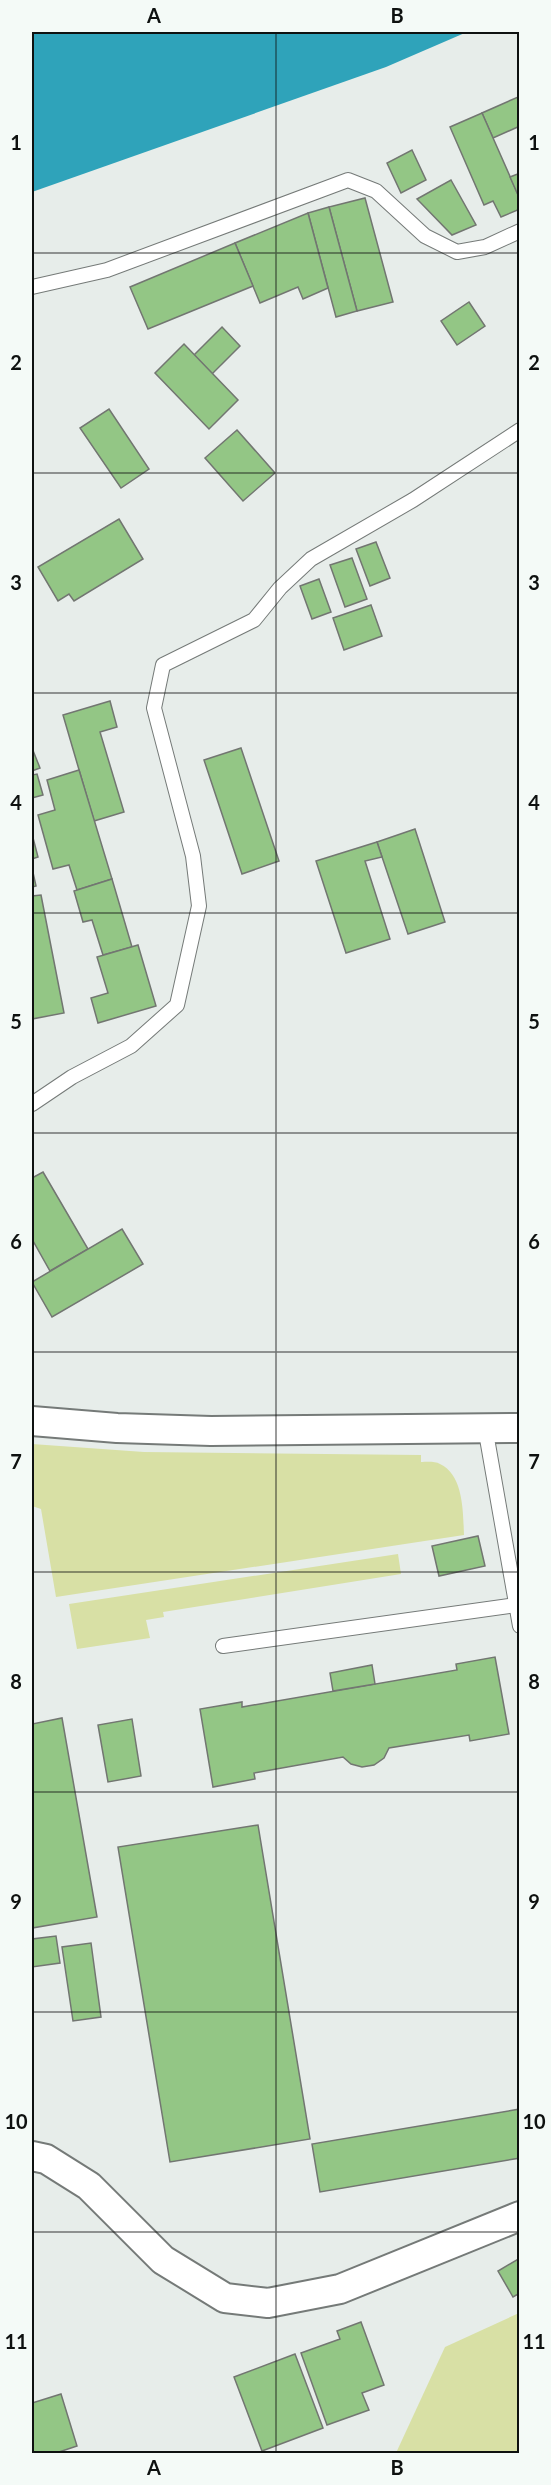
<svg xmlns="http://www.w3.org/2000/svg" width="551" height="2485" font-family="Lato,sans-serif">
<rect width="100%" height="100%" fill="#e7edea"/>
<g fill="#d8e0a5">
<path d="M32,1444L144,1452L421,1455V1462C426,1462 435,1461 440,1464C464,1475 463,1513 464,1535L56,1597L41,1509L32,1506Z"/>
<polygon points="398,1554 401,1574 163,1612 164,1617 146,1620 150,1638 77,1649 69,1604"/>
<polygon points="519,2313 519,2453 396,2453 445,2347"/>
</g>
<polygon fill="#2fa3ba" points="32,32 467,32 386,67 32,192"/>
<g fill="#93c685" stroke="#727671" stroke-width="1.5">
<polygon points="518,97 520,126 493,138 482,113"/>
<polygon points="482,113 520,199 520,209 501,217 493,201 484,205 450,127"/>
<polygon points="412,150 426,180 401,193 387,163"/>
<polygon points="520,173 520,194 518,195 510,177"/>
<polygon points="451,180 476,225 452,235 417,199"/>
<polygon points="365,198 393,302 357,311 329,207"/>
<polygon points="329,207 357,311 336,317 308,213"/>
<polygon points="308,213 328,288 303,299 298,287 260,303 235,243"/>
<polygon points="235,243 253,286 148,329 130,287"/>
<polygon points="469,302 485,326 457,345 441,321"/>
<polygon points="222,327 240,346 212,374 194,355"/>
<polygon points="184,344 238,400 209,429 155,373"/>
<polygon points="109,409 149,469 121,488 80,428"/>
<polygon points="237,430 275,473 243,501 205,458"/>
<polygon points="119,519 143,559 74,601 69,594 58,601 38,567"/>
<polygon points="376,542 390,578 370,586 356,549"/>
<polygon points="352,558 367,599 345,607 330,565"/>
<polygon points="319,579 331,612 312,619 300,586"/>
<polygon points="371,605 382,636 344,650 333,618"/>
<polygon points="110,701 117,727 100,732 124,812 94,821 63,715"/>
<polygon points="32,748 40,768 32,771"/>
<polygon points="241,748 279,861 242,874 204,760"/>
<polygon points="79,770 112,879 77,890 69,865 53,869 38,815 55,810 47,780"/>
<polygon points="37,774 43,795 32,798 32,775"/>
<polygon points="415,829 445,922 408,934 377,842"/>
<polygon points="32,834 38,857 32,859"/>
<polygon points="377,842 382,857 365,861 390,939 346,953 316,861"/>
<polygon points="32,868 36,886 32,887"/>
<polygon points="112,879 132,947 103,955 92,920 83,922 74,891"/>
<polygon points="41,895 64,1013 32,1019 32,896"/>
<polygon points="138,945 156,1006 98,1023 91,998 108,993 97,957"/>
<polygon points="43,1172 88,1249 50,1271 32,1239 32,1178"/>
<polygon points="122,1229 143,1264 52,1317 32,1282"/>
<polygon points="478,1536 485,1566 439,1576 432,1546"/>
<polygon points="495,1657 509,1734 470,1741 469,1735 389,1748 384,1758 374,1765 362,1767 351,1764 343,1757 254,1773 255,1779 213,1787 200,1709 242,1702 242,1707 457,1670 456,1664"/>
<polygon points="372,1665 375,1684 333,1691 330,1673"/>
<polygon points="62,1718 97,1917 32,1928 32,1724"/>
<polygon points="132,1719 141,1776 108,1782 98,1725"/>
<polygon points="258,1825 310,2139 170,2162 118,1847"/>
<polygon points="56,1936 60,1963 32,1967 32,1939"/>
<polygon points="91,1943 101,2017 73,2021 62,1947"/>
<polygon points="520,2109 520,2158 320,2192 312,2144"/>
<polygon points="520,2258 520,2293 513,2297 498,2271"/>
<polygon points="361,2322 384,2385 362,2393 369,2410 327,2425 301,2353 340,2339 337,2331"/>
<polygon points="295,2354 323,2428 262,2451 234,2377"/>
<polygon points="61,2394 77,2446 53,2454 32,2454 32,2403"/>
</g>
<g fill="none" stroke-linecap="round" stroke-linejoin="round">
<g stroke="#757a78" stroke-width="16">
<g id="service">
<polyline points="32,287 107,270 348,180 376,191 425,236 457,252 485,247 520,231"/>
<polyline points="32,1104 72,1077 131,1046 177,1005 199,906 193,856 154,708 163,665 254,620 280,588 311,559 413,500 520,430"/>
<polyline points="485,1427 520,1626"/>
<polyline points="223,1646 516,1605"/>
</g>
</g>
<g stroke="#757a78" stroke-width="32">
<g id="minor">
<polyline points="32,1421 117,1428 211,1431 520,1428"/>
<polyline points="32,2156 46,2159 89,2186 163,2260 225,2298 268,2303 340,2289 520,2216"/>
</g>
</g>
<use href="#service" stroke="#fff" stroke-width="14"/>
<use href="#minor" stroke="#fff" stroke-width="28"/>
</g>
<path fill="none" stroke="#0e1110" stroke-width="1.5" stroke-opacity="0.55" d="M276,32V2454M32,253H520M32,473H520M32,693H520M32,913H520M32,1133H520M32,1352H520M32,1572H520M32,1792H520M32,2012H520M32,2232H520"/>
<rect width="551" height="2485" fill="none" stroke="#f4faf7" stroke-width="66"/>
<rect x="33" y="33" width="485" height="2419" fill="none" stroke="#0e1110" stroke-width="2"/>
<g font-size="20" text-anchor="middle" font-weight="bold" fill="#0e1110">
<text x="154" y="23">A</text>
<text x="397" y="23">B</text>
<text x="16" y="150">1</text>
<text x="534" y="150">1</text>
<text x="16" y="370">2</text>
<text x="534" y="370">2</text>
<text x="16" y="590">3</text>
<text x="534" y="590">3</text>
<text x="16" y="810">4</text>
<text x="534" y="810">4</text>
<text x="16" y="1029">5</text>
<text x="534" y="1029">5</text>
<text x="16" y="1249">6</text>
<text x="534" y="1249">6</text>
<text x="16" y="1469">7</text>
<text x="534" y="1469">7</text>
<text x="16" y="1689">8</text>
<text x="534" y="1689">8</text>
<text x="16" y="1909">9</text>
<text x="534" y="1909">9</text>
<text x="16" y="2129">10</text>
<text x="534" y="2129">10</text>
<text x="16" y="2349">11</text>
<text x="534" y="2349">11</text>
<text x="154" y="2475">A</text>
<text x="397" y="2475">B</text>
</g>
</svg>
